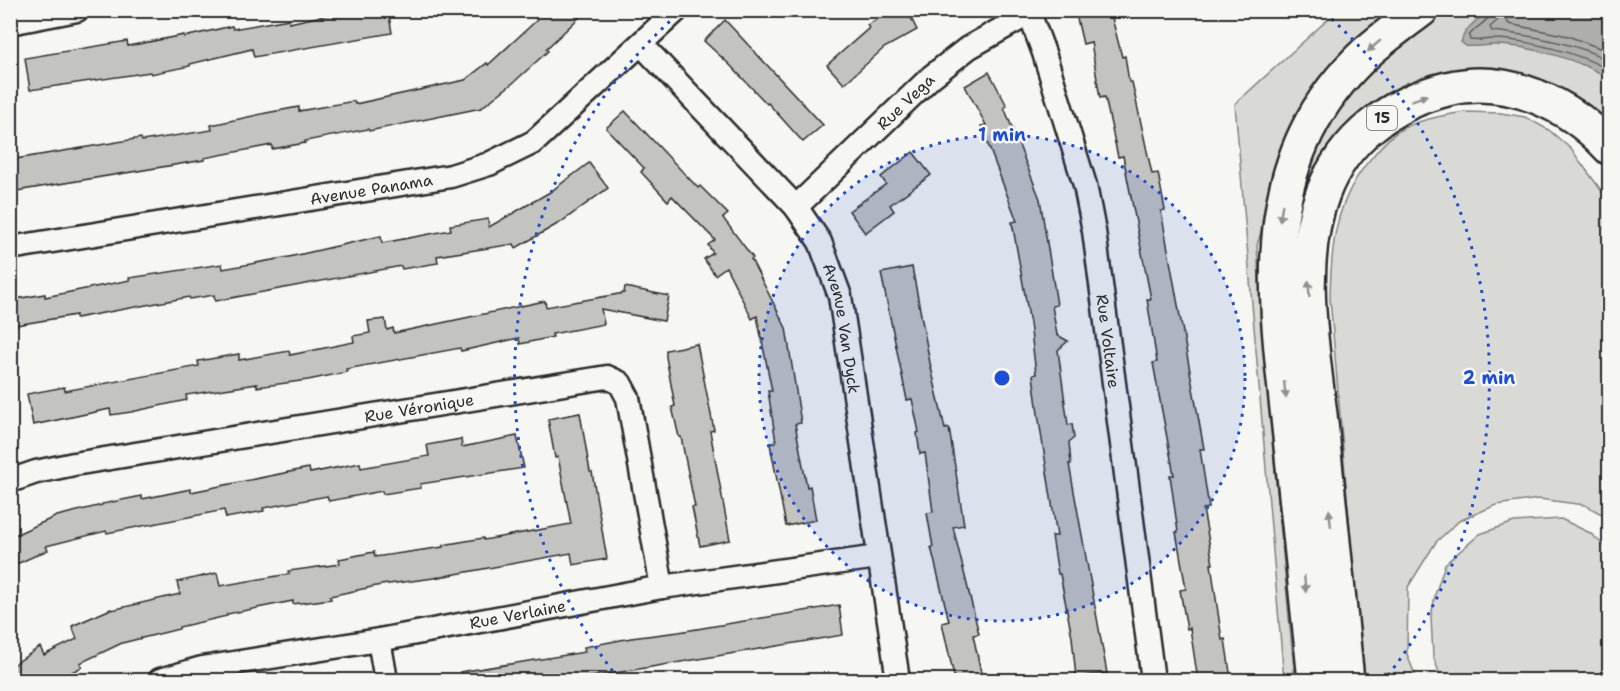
<svg xmlns="http://www.w3.org/2000/svg" width="1620" height="691" font-family="'Shantell Sans',sans-serif">
<rect width="100%" height="100%" fill="#f6f6f2"/>
<filter id="ink" filterUnits="userSpaceOnUse"><feTurbulence type="fractalNoise" baseFrequency=".0167" numOctaves="2"/><feDisplacementMap in="SourceGraphic" scale="12" xChannelSelector="R" yChannelSelector="G"/><feConvolveMatrix kernelMatrix="1 2 1 2 8 2 1 2 1" color-interpolation-filters="sRGB"/></filter>
<g filter="url(#ink)">
<g fill="#d9d9d5" stroke="#828280" stroke-width="1.5">
<polygon points="1337,11 1398,11 1341,60 1296,118 1257,245 1263,344 1295,680 1284,680 1235,104"/>
<polygon points="1445,11 1609,11 1609,132 1590,112 1409,86 1379,101 1354,119 1331,144 1316,168 1304,164 1346,93 1409,34"/>
<path d="M1464,112L1501,113L1525,117L1549,130L1571,149L1609,201V518L1585,505L1539,499L1496,505L1459,521L1436,542L1408,587L1407,654L1417,680H1365L1356,602L1330,298C1331,244 1335,200 1372,157C1380,147 1391,135 1402,129C1421,119 1443,116 1464,112Z"/>
<polygon points="1561,519 1590,533 1609,550 1609,680 1442,680 1433,656 1431,617 1435,595 1445,564 1480,534 1514,522"/>
</g>
<path fill="#aeaeab" stroke="#7a7a78" stroke-width="1.5" d="M1490,11H1609V79C1582,60 1527,45 1494,45C1484,45 1475,47 1466,46L1461,42C1466,26 1477,20 1490,11Z"/>
<g fill="none" stroke-linecap="round" stroke-linejoin="round">
<g stroke="#5f5f5e" stroke-width="1.5">
<path d="M1493,10C1491,20 1476,26 1469,36L1470,40C1478,41 1485,39 1493,39C1525,39 1583,54 1610,71"/>
<path d="M1500,10L1498,20L1490,27L1492,31C1527,35 1580,43 1610,62"/>
<polyline points="1509,10 1507,21 1509,24 1568,36 1610,52"/>
</g>
</g>
<g fill="#c3c3c0" stroke="#2b2b2b" stroke-width="1.5">
<polygon points="350,10 388,10 392,33 254,57 252,49 190,64 190,66 151,74 150,72 30,90 25,58 127,41 128,46 184,35 184,37 232,26 233,29 289,19 289,23"/>
<polygon points="528,10 587,10 546,49 548,51 513,83 481,108 369,131 368,129 305,141 305,143 272,149 272,145 204,158 204,160 10,192 10,160 141,138 142,141 212,130 211,125 266,113 299,107 299,111 354,101 355,104 465,80 487,63 488,65 537,20"/>
<polygon points="893,10 907,10 917,30 884,48 844,84 827,65 869,28 867,25"/>
<polygon points="1075,10 1110,10 1122,57 1125,56 1129,82 1132,82 1152,174 1158,173 1165,210 1161,211 1204,449 1200,449 1209,508 1203,509 1213,564 1211,564 1222,640 1225,639 1231,679 1198,681 1190,628 1187,629 1180,590 1186,589 1176,532 1178,532 1170,475 1174,475 1153,363 1157,362 1147,299 1151,299 1123,156 1118,157 1105,97 1100,98 1091,42 1083,44"/>
<polygon points="725,20 823,125 803,142 768,103 767,104 730,65 704,41"/>
<polygon points="989,72 1007,106 1004,107 1040,199 1057,305 1052,306 1057,335 1068,341 1058,350 1068,425 1072,424 1074,438 1069,442 1071,464 1069,464 1107,673 1076,677 1072,637 1060,574 1058,574 1052,536 1057,536 1038,414 1033,375 1036,374 1030,323 1012,222 1017,221 981,126 986,125 965,86"/>
<polygon points="625,111 698,188 700,186 728,214 723,218 753,258 751,259 786,328 801,423 795,424 807,487 810,486 816,520 786,526 770,444 776,442 768,391 772,391 757,316 752,319 726,267 715,275 704,259 713,253 708,245 715,240 672,196 668,201 641,172 644,168 606,128"/>
<polygon points="913,152 931,175 890,205 894,211 865,233 849,211 886,184 881,177"/>
<polygon points="589,163 608,188 561,222 516,248 514,244 437,256 438,263 402,269 401,266 215,301 214,295 190,299 189,297 76,318 76,315 10,326 10,300 45,294 45,297 130,280 129,278 222,264 223,269 289,257 381,236 382,243 451,230 450,225 488,219 489,227 550,192"/>
<polygon points="912,267 930,363 945,429 949,428 964,525 953,527 979,634 973,635 983,681 955,681 942,623 949,621 931,547 933,547 927,513 933,512 925,453 920,454 917,433 919,432 912,399 907,400 881,273"/>
<polygon points="625,287 669,296 664,321 601,309 604,324 552,334 553,337 520,344 519,338 461,351 460,348 346,369 347,372 308,380 257,387 257,384 186,395 187,400 131,412 111,415 110,409 33,425 27,394 64,387 65,391 199,366 198,361 239,354 239,360 289,351 290,355 354,342 353,336 370,333 368,321 385,319 387,330 393,328 394,333 545,301 546,307 624,293"/>
<polygon points="697,344 714,430 710,431 730,540 700,546 692,507 695,507 681,437 679,437 672,407 675,406 666,357 666,350"/>
<polygon points="580,413 590,472 592,472 607,559 573,565 571,553 434,578 381,585 330,596 331,599 293,604 293,601 227,614 227,616 179,627 179,629 122,643 80,663 82,667 54,681 10,681 10,667 40,647 44,655 77,639 72,626 111,609 112,610 180,594 177,582 217,573 220,586 289,574 288,571 340,564 339,559 374,552 375,557 443,547 443,545 483,538 484,540 571,524 558,457 555,458 548,419"/>
<polygon points="517,436 524,468 420,484 421,488 383,494 382,491 329,501 327,496 263,508 264,511 226,518 224,510 107,533 106,531 46,546 48,550 10,567 10,537 57,516 102,505 102,504 142,496 142,499 191,489 191,492 309,468 310,473 360,463 361,468 429,456 427,445 461,439 462,447"/>
<polygon points="839,605 843,635 567,681 460,681 460,672 585,652 584,647 631,638 679,632"/>
</g>
<g fill="none" stroke-linecap="round" stroke-linejoin="round">
<g stroke="#2b2b2b" stroke-width="27">
<g id="minor">
<path id="s1" d="M1028,10L1044,53L1085,185L1094,231L1153,680"/>
<polyline points="10,23 77,10"/>
<path id="s2" d="M641,44L796,207L820,242L840,296L898,680"/>
<path id="s3" d="M796,207L931,77L968,48L1028,14"/>
<path id="s4" d="M10,248L451,176L489,164L534,142L677,10"/>
<path id="s5" d="M10,481L36,472L74,464L607,377L620,383L628,398L662,587"/>
<polyline points="379,640 386,680"/>
<path id="s6" d="M160,680L202,668L379,640L662,587L878,557"/>
</g>
</g>
<g stroke="#2b2b2b" stroke-width="38">
<g id="highway">
<path d="M1315,680C1306,596 1297,512 1289,427C1274,290 1254,156 1367,52C1384,37 1402,24 1421,10"/>
<path d="M1347,680C1339,598 1330,515 1322,432C1314,357 1295,265 1323,193C1344,138 1391,103 1447,89C1507,74 1570,104 1610,148"/>
</g>
</g>
<use href="#minor" stroke="#f6f6f2" stroke-width="22"/>
<use href="#highway" stroke="#f6f6f2" stroke-width="33"/>
</g>
<defs><path id="oneway-solid" d="M-6-.8H1V-3.2L6.5 0L1 3.2V.8H-6Z" transform="scale(1.5)"/></defs>
<g fill="#90908e">
<use href="#oneway-solid" transform="translate(1374 46) rotate(139)"/>
<use href="#oneway-solid" transform="translate(1419 98) rotate(-19)"/>
<use href="#oneway-solid" transform="translate(1281 213) rotate(99)"/>
<use href="#oneway-solid" transform="translate(1309 289) rotate(-92)"/>
<use href="#oneway-solid" transform="translate(1285 390) rotate(84)"/>
<use href="#oneway-solid" transform="translate(1330 518) rotate(-96)"/>
<use href="#oneway-solid" transform="translate(1305 584) rotate(84)"/>
</g>
</g>
<circle cx="1002" cy="378" r="243" fill="#1d4ed8" fill-opacity=".12"/>
<g fill="none" stroke="#1d4ed8" stroke-width="3" stroke-dasharray="3 6">
<circle cx="1002" cy="378" r="243"/>
<path d="M618 678A487 487 0 0 1 679 13M1325 13A487 487 0 0 1 1386 678"/>
</g>
<g text-anchor="middle" dominant-baseline="central" stroke-width="5" stroke-linejoin="round" paint-order="stroke">
<rect fill="#f6f6f2" stroke="#686867" stroke-width="1.5" x="1367" y="106" width="30" height="24" rx="4.5"/>
<g font-size="15" font-weight="bold" fill="#2b2b2b">
<text x="1382" y="118">15</text>
</g>
<g font-size="16" fill="#2b2b2b" stroke="#f6f6f2">
<text stroke="none"><textPath href="#s3" startOffset="152">Rue Vega</textPath></text>
<text stroke="none"><textPath href="#s4" startOffset="366">Avenue Panama</textPath></text>
<text stroke="none"><textPath href="#s2" startOffset="357">Avenue Van Dyck</textPath></text>
<text stroke="none"><textPath href="#s1" startOffset="342">Rue Voltaire</textPath></text>
<text stroke="none"><textPath href="#s5" startOffset="416">Rue Véronique</textPath></text>
<text stroke="none"><textPath href="#s6" startOffset="364">Rue Verlaine</textPath></text>
</g>
</g>
<circle cx="1002" cy="378" r="9" fill="#1d4ed8" stroke="#f6f6f2" stroke-width="3"/>
<g font-size="18" text-anchor="middle" font-weight="bold" fill="#1d4ed8" stroke="#f6f6f2" stroke-width="5" stroke-linejoin="round" paint-order="stroke">
<text x="1002" y="141">1 min</text>
<text x="1489" y="384">2 min</text>
</g>
<rect width="1620" height="691" fill="none" stroke="#f6f6f2" stroke-width="36"/>
<rect x="18" y="18" width="1584" height="655" fill="none" stroke="#2b2b2b" stroke-width="2" filter="url(#ink)"/>
</svg>
